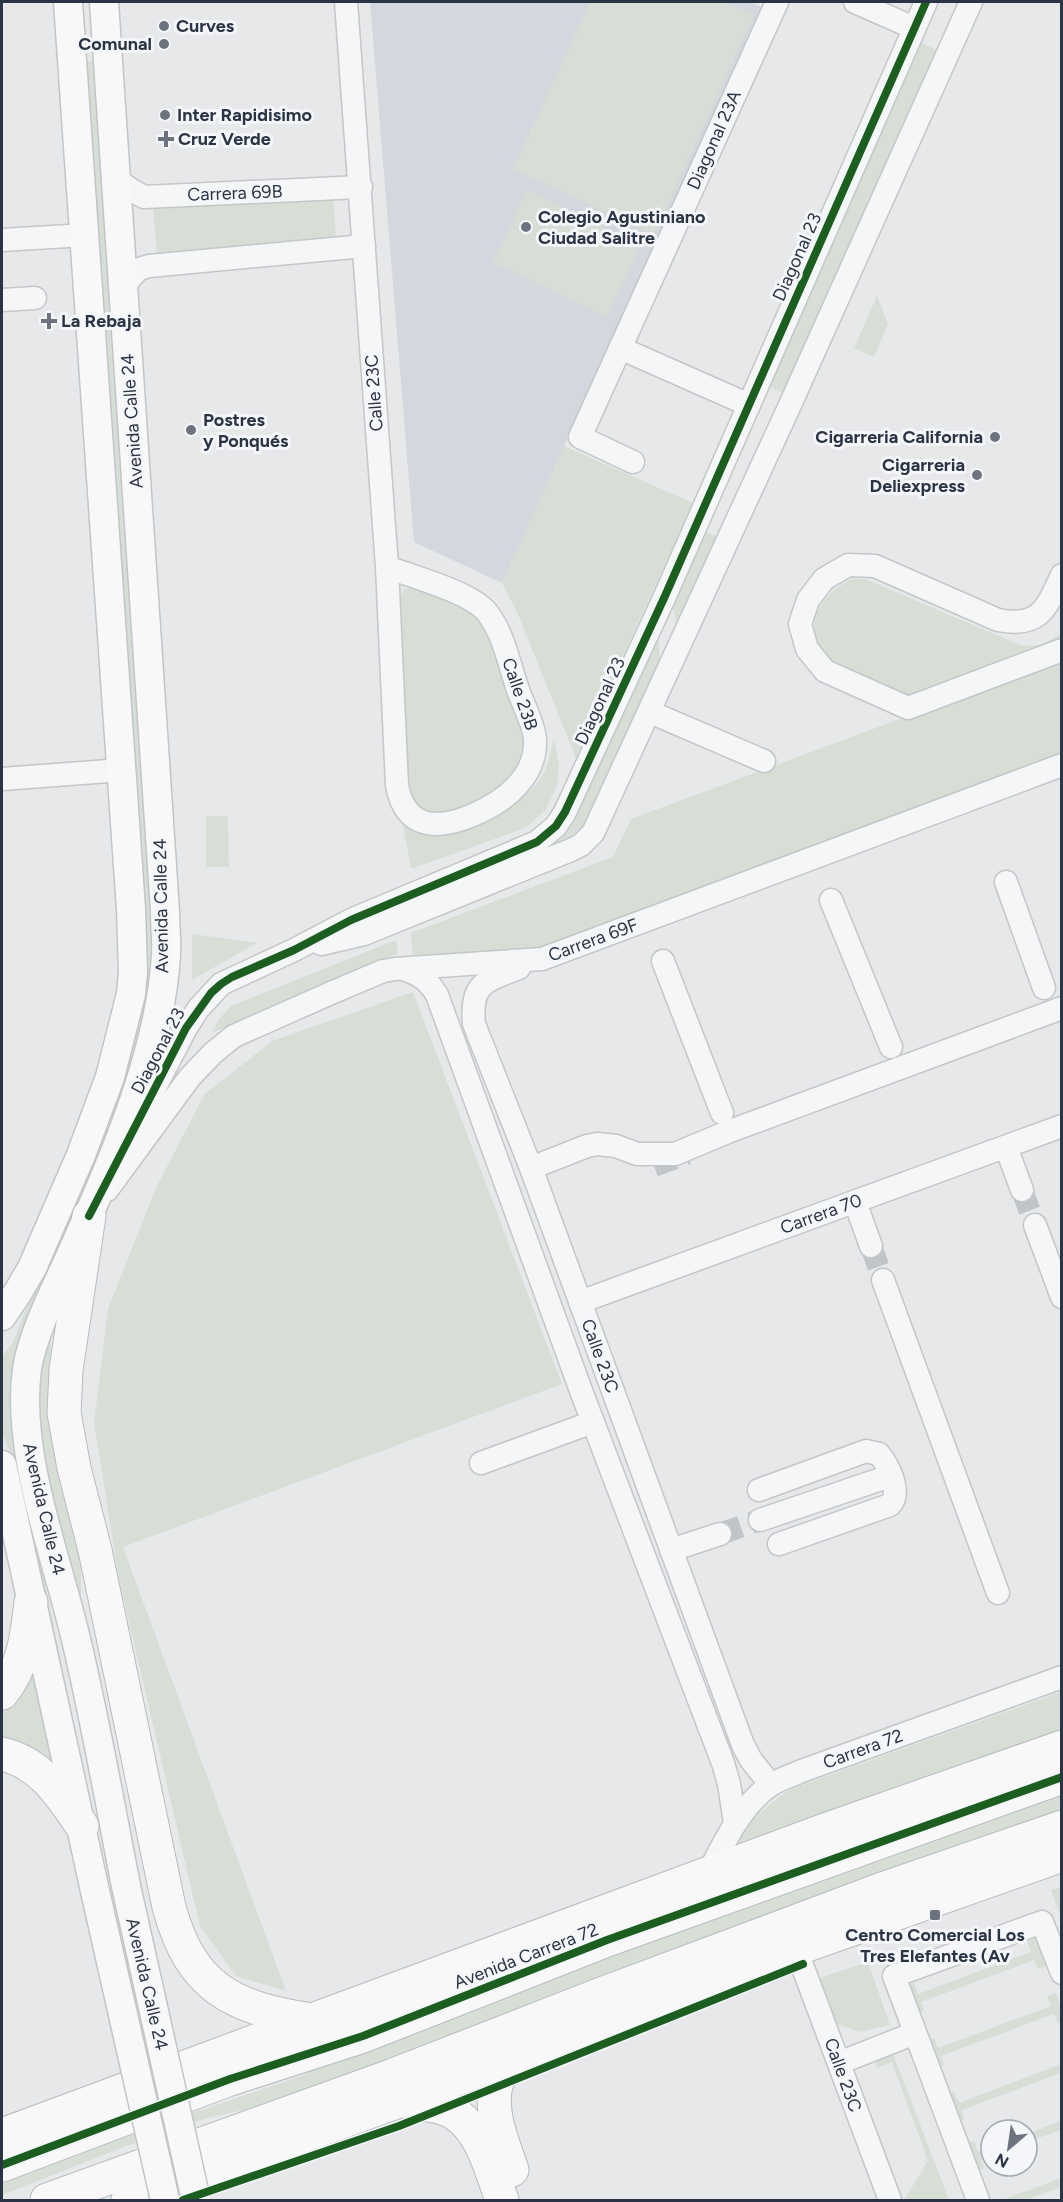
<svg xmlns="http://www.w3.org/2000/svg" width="1063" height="2202" font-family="Figtree,sans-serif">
<rect width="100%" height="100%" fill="#e6e8ea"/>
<polygon fill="#d4d7dd" points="370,2 750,2 764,8 502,583 414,542"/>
<g fill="#d6ded6">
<polygon points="590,2 724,2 754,15 654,234 513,169"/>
<polygon points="919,42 937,50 786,394 768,386"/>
<polygon points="81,61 95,61 152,937 147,998 128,1078 40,1306 33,1528 75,1728 73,1729 25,1531 11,1454 2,1433 2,1356 12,1344 52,1243 137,1001"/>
<polygon points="527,190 641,245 607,317 493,262"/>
<polygon points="333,193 336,243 157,256 153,206"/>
<polygon points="877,296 888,324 874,357 854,348"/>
<polygon points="564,446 693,503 576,758 517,612 502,583"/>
<polygon points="702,530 718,537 678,628 671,600"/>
<path d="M852,579H865L1023,646L1041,645L1061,634V643L913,699L829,658C800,628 818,595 852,579Z"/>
<polygon points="416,586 478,615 487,630 525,737 527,750 506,787 465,809 444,816 424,813 412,803 407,780 399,597 404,590"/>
<path d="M658,627L660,666L586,823C563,846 536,854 507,866L552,838Z"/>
<polygon points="1061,659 1061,753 536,949 413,956 411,933 613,857 631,819"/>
<polygon points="554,739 559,764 557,786 545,811 525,828 411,869 402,820 511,805 533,788 541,778 547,766"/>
<polygon points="206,816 228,816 229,867 206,867"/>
<polygon points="192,934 257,943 192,980"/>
<polygon points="396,940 398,953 212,1033 219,1019 231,1006"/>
<polygon points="413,992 562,1384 123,1547 286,1991 236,1976 200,1926 119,1579 94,1423 108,1309 156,1188 204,1095 272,1041"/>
<polygon points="56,1317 51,1340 48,1416 81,1551 81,1600 35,1428 33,1377"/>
<path d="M36,1669L63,1779L2,1739V1710C19,1699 27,1687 36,1669Z"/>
<path d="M1061,1692V1737L727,1851C743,1827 767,1805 791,1789Z"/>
<polygon points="1061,1788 1061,1818 294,2099 207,2118 129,2145 2,2195 2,2176 112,2131 205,2109 301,2076 332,2056"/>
<polygon points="1061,1887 1062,1887 1061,1918 1051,1890"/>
<polygon points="1036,1938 1046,1966 1038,1969 1034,1960 921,2002 924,2011 916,2014 906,1986 914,1983 918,1994 1031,1952 1027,1941"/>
<polygon points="868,1962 890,2025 859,2032 836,2023 820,1978"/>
<polygon points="1056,1993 1061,2009 1061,2021 1058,2023 1054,2014 941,2056 944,2065 936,2068 926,2041 934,2038 938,2048 1051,2006 1047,1996"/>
<polygon points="893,2054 949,2200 904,2200 928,2161 892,2062 877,2068 875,2061"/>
<polygon points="1061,2064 1061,2073 962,2110 964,2119 956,2122 946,2095 954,2092 959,2103"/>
<polygon points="1061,2121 1061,2130 1027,2142 1027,2134"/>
<polygon points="974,2141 978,2152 991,2147 991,2156 981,2160 984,2168 976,2171 966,2144"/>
<polygon points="1061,2178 1061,2187 1026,2200 1002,2200"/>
</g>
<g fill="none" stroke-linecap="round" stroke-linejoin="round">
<g stroke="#c1c4c9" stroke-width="22" stroke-dasharray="22 11" stroke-linecap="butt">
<polyline points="654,1166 687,1154"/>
<polyline points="1022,1190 1035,1225"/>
<polyline points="871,1246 883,1280"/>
<polyline points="720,1534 760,1520"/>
</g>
<g stroke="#c4c6c8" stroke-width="25">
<g id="minor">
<path d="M346,2L387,567L397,785C405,830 438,830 473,815C504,802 537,777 535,739C534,724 522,702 517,687C509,663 504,636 489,615C475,593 413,577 387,567"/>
<polyline points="855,2 914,28"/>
<polyline points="116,179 133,191 144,197 361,187"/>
<polyline points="2,240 85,235"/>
<polyline points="123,286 139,269 149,266 364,246"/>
<polyline points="2,300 35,298"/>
<polyline points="620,348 749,405"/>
<polyline points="633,462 580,437 777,2"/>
<path d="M1062,575C1046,609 1040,628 998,620L875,566L848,565L824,579L808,600L800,624L807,649L825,671L908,708L1062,650"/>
<polyline points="650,712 764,761"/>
<polyline points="2,779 122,770"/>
<polyline points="1006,882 1044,988"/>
<polyline points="831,900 891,1047"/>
<polyline points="321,944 364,934 571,850 581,845 593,833 790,405 971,2"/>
<polyline points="663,961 722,1113"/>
<path d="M519,968C485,981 470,983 474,1024L531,1168L743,1745L751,1760L771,1785"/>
<path d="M406,970C420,975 429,981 437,995L583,1396L723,1763L729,1784L735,1823"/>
<polyline points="136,1124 186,1028 198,1009 221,984 294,950 351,920 537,842 556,826 565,812 665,596 926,2"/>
<polyline points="1006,1147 1022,1190"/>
<polyline points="531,1168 587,1146 597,1144 616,1146 637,1154 675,1154 730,1131 1062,1008"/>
<polyline points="107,1190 190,1077 213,1053 234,1036 331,993 383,971 395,969 542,959 1062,765"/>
<polyline points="855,1202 871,1246"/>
<polyline points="1035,1225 1062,1297"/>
<polyline points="883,1280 998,1593"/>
<polyline points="580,1302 1062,1126"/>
<polyline points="481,1463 593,1422"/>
<path d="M759,1490L866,1451L879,1454C889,1466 902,1493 890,1505L779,1544"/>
<polyline points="760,1520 890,1476"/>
<polyline points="671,1550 720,1534"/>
<path d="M707,1875C724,1844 739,1808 769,1786C779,1779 793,1775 804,1770L1062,1677"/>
<polyline points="796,1949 890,2200"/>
<polyline points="839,2063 915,2033"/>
<polyline points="978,2200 894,1976 1042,1922 1062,1973"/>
</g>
</g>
<g stroke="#c2c5c8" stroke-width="31">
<g id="major">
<path d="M104,2L165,911C165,926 167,941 166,956C160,1049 117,1152 79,1237C63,1275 33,1329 27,1369C16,1450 53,1547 73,1627C94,1712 109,1799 126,1886"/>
<polyline points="2,1316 18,1292 32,1268 81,1155 110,1077 131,994 133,972 131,909 68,2"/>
<polyline points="2,1465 95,1891"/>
</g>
</g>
<g stroke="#b8bbbf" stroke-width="35">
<g id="highway">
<path d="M89,1216L66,1370L64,1413L74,1468L95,1550L169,1907C191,1988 232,2008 312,2020"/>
<path d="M2,1693C24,1666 27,1636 31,1602"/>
<path d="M2,1754C41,1763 61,1795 82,1826"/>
<path d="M508,2059C504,2069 497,2079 495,2090C491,2118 504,2145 512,2170"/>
<path d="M401,2101C414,2103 429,2104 443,2108C480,2120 490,2168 502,2200"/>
<polyline points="2,2135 825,1830 1062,1747"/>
<polyline points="2,2165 230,2079 363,2036 607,1940 1062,1777"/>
<polyline points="47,2200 391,2076 599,1995 885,1888 1062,1827"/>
<polyline points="128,2200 399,2101 796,1949 1062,1855"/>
</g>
</g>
<use href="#minor" stroke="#f5f6f7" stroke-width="22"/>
<use href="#major" stroke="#f8f8f8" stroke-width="28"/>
<use href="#highway" stroke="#f8f8f8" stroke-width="33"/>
<g stroke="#c2c5c8" stroke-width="31" stroke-linecap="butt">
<g id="major-bridge">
<polyline points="126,1886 196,2200"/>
<polyline points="95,1891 165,2200"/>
</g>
</g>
<use href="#major-bridge" stroke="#f8f8f8" stroke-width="28"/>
<g stroke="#f4f6f9" stroke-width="11">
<g id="cycleway">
<polyline points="89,1216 186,1028 211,993 221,984 232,977 294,950 351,920 537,842 556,826 565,812 665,596 926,2"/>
<polyline points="2,2165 230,2079 363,2036 607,1940 1062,1777"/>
<polyline points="183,2200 399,2126 803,1964"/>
</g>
</g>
<use href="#cycleway" stroke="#1b5e20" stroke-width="8"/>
</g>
<g fill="#6c737f" stroke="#f4f6f9" stroke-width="2">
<circle cx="164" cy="26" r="6"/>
<circle cx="164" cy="44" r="6"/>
<circle cx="165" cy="115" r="6"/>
<path d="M163 130h6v6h6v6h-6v6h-6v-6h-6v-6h6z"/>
<circle cx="526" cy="227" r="6"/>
<path d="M46 312h6v6h6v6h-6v6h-6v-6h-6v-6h6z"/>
<circle cx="191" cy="430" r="6"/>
<circle cx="995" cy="437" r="6"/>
<circle cx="977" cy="475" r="6"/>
<rect x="929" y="1909" width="12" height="12" rx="3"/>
</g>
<g text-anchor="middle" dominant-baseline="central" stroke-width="6" stroke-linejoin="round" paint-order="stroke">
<g font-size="18" font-weight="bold" fill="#2b3445" stroke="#f4f6f9" text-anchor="start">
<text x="176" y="26">Curves</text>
<text x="152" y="44" text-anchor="end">Comunal</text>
<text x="177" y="115">Inter Rapidisimo</text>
<text x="178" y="139">Cruz Verde</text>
<text x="538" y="217">Colegio Agustiniano<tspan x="538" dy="21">Ciudad Salitre</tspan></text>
<text x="61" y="321">La Rebaja</text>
<text x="203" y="420">Postres<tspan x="203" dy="21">y Ponqués</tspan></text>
<text x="983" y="437" text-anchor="end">Cigarreria California</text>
<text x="965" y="465" text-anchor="end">Cigarreria<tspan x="965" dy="21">Deliexpress</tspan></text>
<text x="935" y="1935" text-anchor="middle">Centro Comercial Los<tspan x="935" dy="21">Tres Elefantes (Av</tspan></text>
</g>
<g font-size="18" fill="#2b3445" stroke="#f4f6f9">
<text transform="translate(714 140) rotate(-66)">Diagonal 23A</text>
<text transform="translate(235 193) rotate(-2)">Carrera 69B</text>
<text transform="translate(797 257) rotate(-66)">Diagonal 23</text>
<text transform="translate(374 393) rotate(-94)">Calle 23C</text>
<text transform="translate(132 421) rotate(-94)">Avenida Calle 24</text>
<text transform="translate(520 694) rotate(71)">Calle 23B</text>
<text transform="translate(600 701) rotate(-65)">Diagonal 23</text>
<text transform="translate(161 906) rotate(-91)">Avenida Calle 24</text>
<text transform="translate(593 940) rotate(-20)">Carrera 69F</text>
<text transform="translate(158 1051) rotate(-62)">Diagonal 23</text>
<text transform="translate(821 1214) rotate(-20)">Carrera 70</text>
<text transform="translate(600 1356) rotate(70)">Calle 23C</text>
<text transform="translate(44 1509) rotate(77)">Avenida Calle 24</text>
<text transform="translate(863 1749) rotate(-20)">Carrera 72</text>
<text transform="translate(526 1956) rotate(-21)">Avenida Carrera 72</text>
<text transform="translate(147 1984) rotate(77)">Avenida Calle 24</text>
<text transform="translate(843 2075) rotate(70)">Calle 23C</text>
</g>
</g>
<rect width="1063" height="2202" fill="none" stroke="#2b3445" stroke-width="6"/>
<g transform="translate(1009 2148) rotate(209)"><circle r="28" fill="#f4f6f9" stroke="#a4a8b1" stroke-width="1.5"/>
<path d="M0-4.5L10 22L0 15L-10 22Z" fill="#6c737f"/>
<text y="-9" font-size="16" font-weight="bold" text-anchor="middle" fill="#2b3445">N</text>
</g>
</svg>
